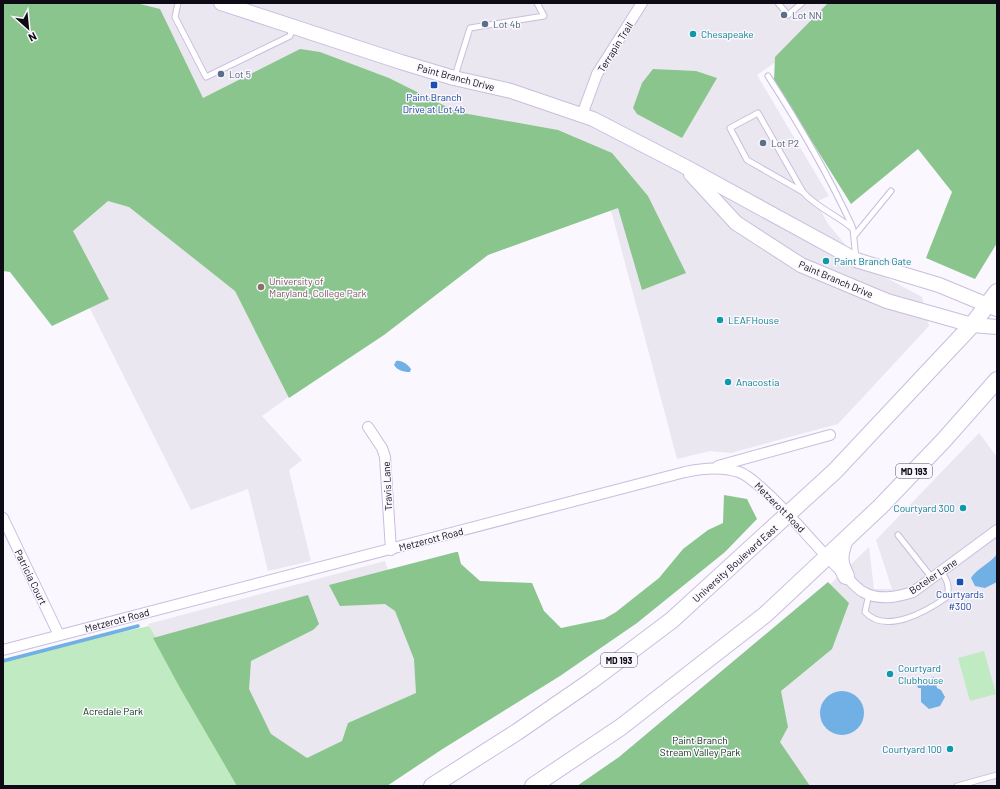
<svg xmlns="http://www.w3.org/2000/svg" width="1000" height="789" font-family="Barlow,sans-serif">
<rect width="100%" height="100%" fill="#faf7fe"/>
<g fill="#eae7f0">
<polygon points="3,3 862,3 757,75 829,196 816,202 828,224 849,249 867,265 883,276 922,297 929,326 838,424 731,453 710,451 677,459 612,214 595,178 262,416 302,460 289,470 311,561 268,571 248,489 191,510 46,221"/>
<polygon points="979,433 997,457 997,786 716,786 804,609 869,547 874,589 892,589 876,540"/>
<polygon points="385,561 451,741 248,786 148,624"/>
</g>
<g fill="#c0eac1">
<polygon points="149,626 248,786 3,786 3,659"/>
<polygon points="984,651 996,694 970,701 958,658"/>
</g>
<g fill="#8ac58d">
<polygon points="3,3 136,3 160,9 203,98 300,49 320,52 389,78 457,112 558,130 612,153 648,196 686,273 642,290 618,208 488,255 384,335 289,398 235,291 129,207 108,201 73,231 109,299 52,326 10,272 3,271"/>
<polygon points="828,3 997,3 997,243 975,279 926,258 952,192 918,149 851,204 774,81 775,57"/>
<polygon points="653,69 696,71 717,78 682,138 637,114 633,108 642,83"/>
<polygon points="724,495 747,499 757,519 725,552 637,623 560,676 441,750 387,786 237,786 180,688 153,638 308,595 319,624 313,630 251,661 249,689 271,734 307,758 342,741 348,723 416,693 414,659 395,611 385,604 340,606 329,585 456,552 458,552 461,564 480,581 532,583 544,611 561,628 604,619 616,612 659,578 683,549 708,530 723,523"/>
<polygon points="828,582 849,603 832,649 781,691 788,727 780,742 810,786 577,786 619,757"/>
</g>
<g fill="#70b0e4">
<path d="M396,361C402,360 407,364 411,369L410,372C404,372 398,371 394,365Z"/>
<path d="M997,554V582L985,588L975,586L971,578C977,568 990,564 997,554Z"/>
<polygon points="934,677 937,688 941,690 945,697 940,706 929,709 921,702 921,688 918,688 916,682"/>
<circle cx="842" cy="713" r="22"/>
</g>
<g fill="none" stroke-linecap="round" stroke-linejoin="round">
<polyline stroke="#70b0e4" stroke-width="3.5" points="3,661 138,626"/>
<g stroke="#cabddf" stroke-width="7">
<g id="lane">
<polyline points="178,3 175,17 206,77 290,36 292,27"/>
<polyline points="778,3 788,15 802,3"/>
<polyline points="455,76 470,28 544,16 537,3"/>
<path d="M768,76C799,124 828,174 852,226"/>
<path d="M803,192L747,160L730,128L758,113L803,192C817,208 837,215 853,229L856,259"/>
<polyline points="855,235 891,191"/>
<polyline points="898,535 932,578"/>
<path d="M869,594L865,612C886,635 927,611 947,597C950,586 947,580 941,571"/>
<polyline points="957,786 997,775"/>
</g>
</g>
<g stroke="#cabddf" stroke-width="12">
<g id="street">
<polyline points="582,115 597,74 642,3"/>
<polyline points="368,427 382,448 385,457 391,550"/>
<polyline points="718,466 830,435"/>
<polyline points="3,518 59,635"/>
<path d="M3,650L685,472C703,468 721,466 739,472C750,476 759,486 768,494C794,518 815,546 841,571C848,578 855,587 863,592C879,601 897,597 913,592L997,530"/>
</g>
</g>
<g stroke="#cabddf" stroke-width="16">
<g id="secondary">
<polyline points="221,3 401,62 454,78 511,91 593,119 684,166 856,260 939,285 997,309"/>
<polyline points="691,174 736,223 801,265 887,301 972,325 997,327"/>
</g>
</g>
<g stroke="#cabddf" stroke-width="18">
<g id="primary">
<path d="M844,542C839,557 839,562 846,576"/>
<polyline points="432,786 517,732 591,681 672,620 835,471 972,325 997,292"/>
<polyline points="533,786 621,727 766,614 880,507 944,440 997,380"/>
</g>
</g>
<use href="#lane" stroke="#fff" stroke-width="5"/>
<use href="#street" stroke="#fff" stroke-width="10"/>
<use href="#secondary" stroke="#fff" stroke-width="14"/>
<use href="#primary" stroke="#fff" stroke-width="16"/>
</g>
<g fill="#5c6f8a" stroke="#faf7fe" stroke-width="1.5">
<circle cx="784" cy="15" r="4"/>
<circle cx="485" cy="24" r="4"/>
<circle cx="221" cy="74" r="4"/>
<circle cx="763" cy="143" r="4"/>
</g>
<g fill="#0f9aa8" stroke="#faf7fe" stroke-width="1.5">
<circle cx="693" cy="34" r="4"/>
<circle cx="826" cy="261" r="4"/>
<circle cx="720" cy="320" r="4"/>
<circle cx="728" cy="382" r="4"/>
<circle cx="963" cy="508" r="4"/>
<circle cx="890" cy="674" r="4"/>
<circle cx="950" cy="749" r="4"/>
</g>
<g fill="#1a4fb4" stroke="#faf7fe" stroke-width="1.5">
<rect x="430" y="81" width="8" height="8" rx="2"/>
<rect x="956" y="578" width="8" height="8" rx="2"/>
</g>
<circle fill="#8d6e63" stroke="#faf7fe" stroke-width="1.5" cx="261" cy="287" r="4"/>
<g text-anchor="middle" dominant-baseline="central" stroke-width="3" stroke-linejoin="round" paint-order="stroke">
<g fill="#faf7fe" stroke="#56525c" stroke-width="1">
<rect x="896" y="464" width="36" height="14" rx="3"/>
<rect x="601" y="653" width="36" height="14" rx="3"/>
</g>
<g font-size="9" font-weight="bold" fill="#0f0b16">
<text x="914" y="471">MD 193</text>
<text x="619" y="660">MD 193</text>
</g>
<g font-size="10" fill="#4e5e75" stroke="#faf7fe" text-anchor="start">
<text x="792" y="15">Lot NN</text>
<text x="493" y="24">Lot 4b</text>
<text x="229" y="74">Lot 5</text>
<text x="771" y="143">Lot P2</text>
</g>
<g font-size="10" fill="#0d838f" stroke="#faf7fe" text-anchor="start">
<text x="701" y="34">Chesapeake</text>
<text x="834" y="261">Paint Branch Gate</text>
<text x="728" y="320">LEAFHouse</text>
<text x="736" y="382">Anacostia</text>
<text x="955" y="508" text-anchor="end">Courtyard 300</text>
<text x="898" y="668">Courtyard<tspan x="898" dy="12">Clubhouse</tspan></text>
<text x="942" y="749" text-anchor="end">Courtyard 100</text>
</g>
<g font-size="10" fill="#0f0b16" stroke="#faf7fe">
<text transform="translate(615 47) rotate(-58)">Terrapin Trail</text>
<text transform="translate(456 77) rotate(15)">Paint Branch Drive</text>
<text transform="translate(836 279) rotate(23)">Paint Branch Drive</text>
<text transform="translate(387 486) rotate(-93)">Travis Lane</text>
<text transform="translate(780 507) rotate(45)">Metzerott Road</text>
<text transform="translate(431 539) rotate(-15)">Metzerott Road</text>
<text transform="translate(735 563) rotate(-42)">University Boulevard East</text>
<text transform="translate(933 576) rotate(-34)">Boteler Lane</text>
<text transform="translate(31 577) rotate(64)">Patricia Court</text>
<text transform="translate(117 620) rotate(-15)">Metzerott Road</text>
</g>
<g font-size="10" fill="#164399" stroke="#faf7fe">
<text x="434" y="97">Paint Branch<tspan x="434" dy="12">Drive at Lot 4b</tspan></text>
<text x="960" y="594">Courtyards<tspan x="960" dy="12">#300</tspan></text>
</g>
<g font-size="10" fill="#785e54" stroke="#faf7fe" text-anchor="start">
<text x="269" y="281">University of<tspan x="269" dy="12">Maryland, College Park</tspan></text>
</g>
<g font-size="10" fill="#07330e" stroke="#faf7fe">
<text x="113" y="711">Acredale Park</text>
<text x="700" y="740">Paint Branch<tspan x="700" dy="12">Stream Valley Park</tspan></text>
</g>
</g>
<rect width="1000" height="789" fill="none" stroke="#0f0b16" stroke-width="8"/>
<g transform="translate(28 28) rotate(153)" stroke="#faf7fe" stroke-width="3" paint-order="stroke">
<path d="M0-3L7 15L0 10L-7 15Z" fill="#0f0b16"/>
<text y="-6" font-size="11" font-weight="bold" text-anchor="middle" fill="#0f0b16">N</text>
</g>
</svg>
